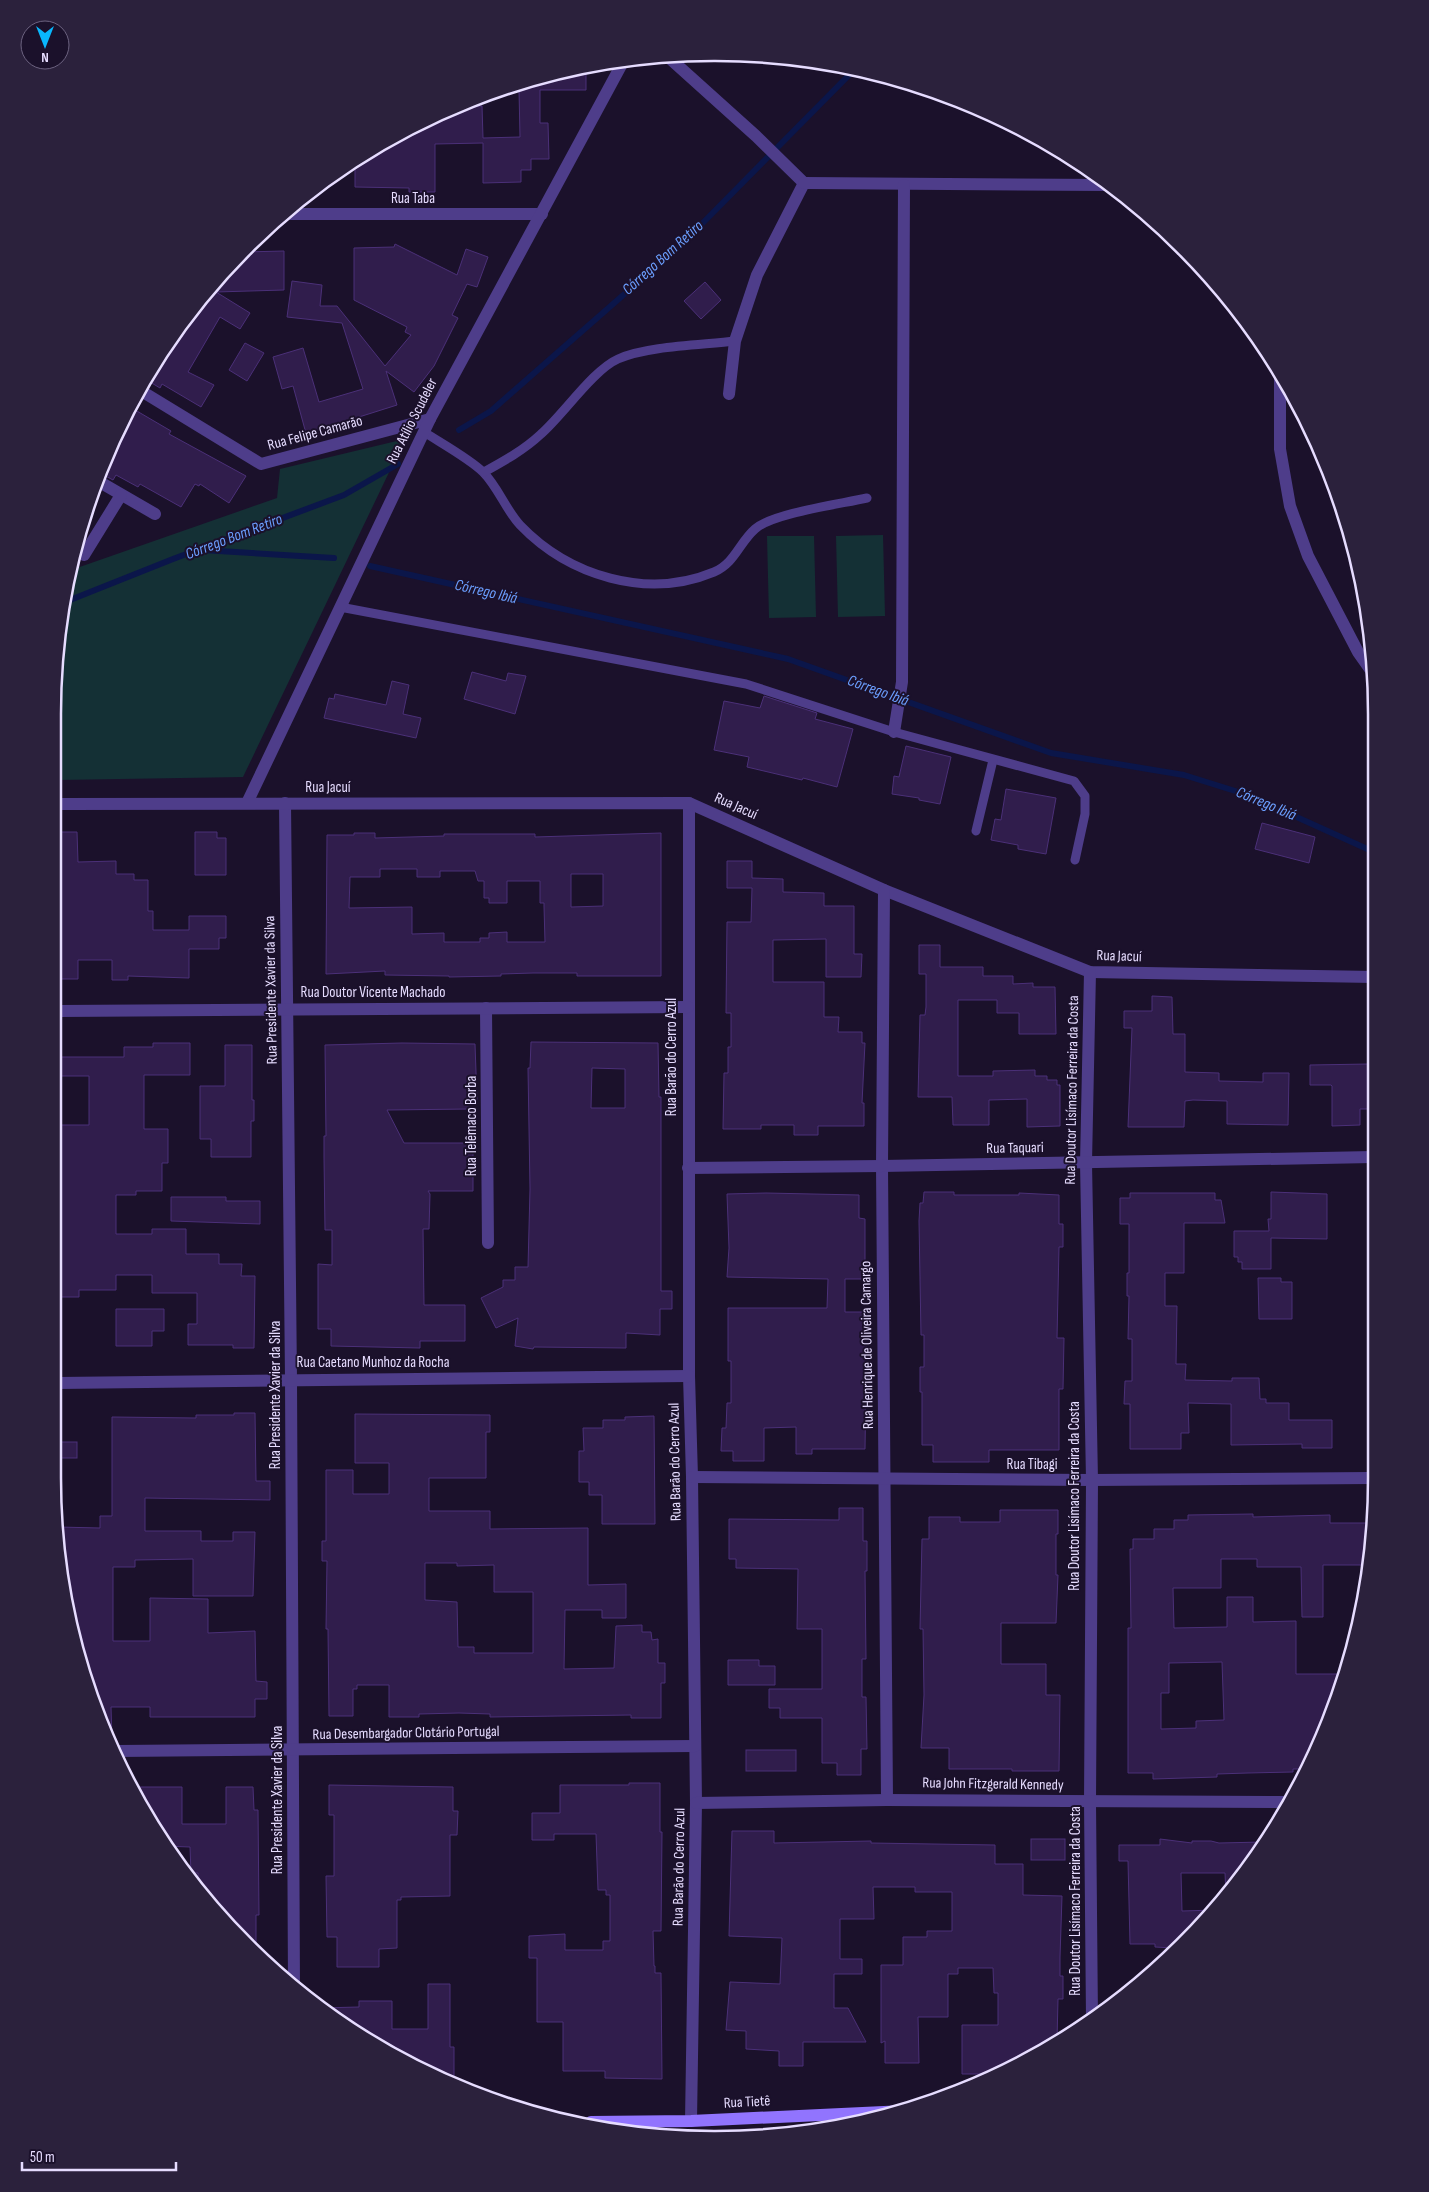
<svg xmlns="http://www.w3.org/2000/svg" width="1429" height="2192" font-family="'Sofia Sans Condensed',sans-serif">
<rect width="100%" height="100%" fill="#1b112b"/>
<g fill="#143035">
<polygon points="405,439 243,777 58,780 58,628 74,569 277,498 280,469"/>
<polygon points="883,535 885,616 838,617 836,536"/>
<polygon points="767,536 814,536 816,617 769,618"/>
</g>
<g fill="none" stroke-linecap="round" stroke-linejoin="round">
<g stroke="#0b164a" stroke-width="6">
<polyline points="459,430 491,411 685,241 854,70"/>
<polyline points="202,550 334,558"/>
<polyline points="370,566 788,659 1051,753 1184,775 1248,795 1374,852"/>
<polyline points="65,602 173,559 344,495 398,464"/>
</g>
</g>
<g fill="#301d4c" stroke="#4b3078" fill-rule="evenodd">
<polygon points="586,68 586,90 540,90 540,123 548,123 549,159 531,159 531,170 521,170 521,182 483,183 483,143 435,144 435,192 409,192 409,188 355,187 355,162 421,121 460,106 482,106 483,138 520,137 519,90 507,90 506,89 543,75"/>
<polygon points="395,244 457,275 466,249 488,257 477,287 467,284 452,315 458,318 434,366 414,392 386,371 397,405 359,417 359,420 307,437 293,386 282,389 273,357 303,348 319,402 363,389 342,323 287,317 292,281 322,285 320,306 337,306 385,366 411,335 405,332 407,327 354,300 354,248 394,247"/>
<polygon points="284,251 284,290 216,292 250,313 240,329 220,317 188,372 214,385 201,407 162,384 160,388 145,379 217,278 244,252"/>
<polygon points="705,282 721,300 701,319 684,301"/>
<polygon points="245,343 264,353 247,381 229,370"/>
<polygon points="130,407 171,431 169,434 246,476 229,503 200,484 199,486 195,484 181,507 140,484 138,487 116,475 113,480 100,473 103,461"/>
<polygon points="472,672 506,681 508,673 526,676 515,714 464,699"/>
<polygon points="392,681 409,685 403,714 421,718 416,738 324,718 329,698 334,699 335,694 386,705"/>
<polygon points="764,696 817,713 815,719 853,729 837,787 803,778 802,780 747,767 749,757 714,750 724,701 760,708"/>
<polygon points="906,746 951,757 940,804 919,800 919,798 892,794 894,776 899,777"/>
<polygon points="1006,789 1056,798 1046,854 1018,849 1018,845 991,840 995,819 1001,820"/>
<polygon points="1262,823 1315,837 1309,863 1255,849"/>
<polygon points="58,832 77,832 78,862 116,861 116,874 134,874 134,880 148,880 148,911 153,911 153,930 189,930 189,916 226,916 226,938 219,938 219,949 189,949 189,978 128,976 128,980 112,980 112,960 78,960 78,979 58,979"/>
<polygon points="195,832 217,832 217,838 226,838 226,875 195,875"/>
<path d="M354,833H375V838L444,836V834H535V837L661,833V976H577V973H533L501,974V976L449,977V976L385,975V971L326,974L327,835H354ZM380,869H417V877H440V871H475L478,881H484V898H489V903H507V881H540V903H544V906L545,942H507V932L489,933V938H480V942H444V933L412,934V907L349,908L350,877H380ZM571,874H603V906L571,907Z"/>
<polygon points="727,861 752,861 752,878 783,879 783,892 824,893 824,906 854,906 854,954 862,954 861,977 826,977 826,939 773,940 773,982 824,982 824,1017 839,1017 838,1032 862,1032 862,1043 865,1043 862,1103 864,1103 864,1126 818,1126 818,1135 794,1135 794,1125 761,1125 761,1129 723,1129 724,1073 728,1073 728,1047 731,1047 731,1013 726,1013 727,922 751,922 752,888 727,888"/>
<polygon points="919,945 940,945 940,967 983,967 983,976 1013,976 1013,984 1033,983 1033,987 1055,987 1056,1034 1019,1034 1019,1013 997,1013 997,1000 958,1000 958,1076 993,1076 993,1071 1035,1070 1035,1076 1047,1076 1047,1080 1057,1080 1057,1085 1060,1085 1060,1126 1027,1127 1027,1099 989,1100 989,1125 953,1125 952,1097 918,1097 920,1015 925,1015 926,1007 926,974 919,974"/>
<polygon points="1152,996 1172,997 1173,1034 1185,1034 1185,1072 1219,1073 1219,1081 1263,1082 1263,1073 1289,1073 1288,1125 1227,1124 1227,1101 1193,1100 1185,1101 1184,1127 1128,1127 1132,1028 1124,1028 1124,1011 1152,1011"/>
<path d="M531,1042L658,1043L659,1097H661V1291H672V1309H660V1335L626,1333V1348L534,1347L533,1349L515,1346L518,1318L496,1328L481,1298L503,1287V1280H515V1267H528L530,1189L528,1068H530ZM592,1068L625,1069V1108H591Z"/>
<polygon points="153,1043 190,1043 190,1075 144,1075 144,1129 168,1129 168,1163 162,1163 162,1191 136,1191 136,1195 116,1195 116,1234 152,1234 152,1229 186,1229 186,1254 219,1254 219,1264 242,1264 241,1276 255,1276 254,1348 233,1348 233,1345 188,1345 188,1324 197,1324 197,1293 152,1293 152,1275 116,1275 116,1290 79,1290 79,1297 58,1297 58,1125 89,1125 89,1076 58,1076 58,1057 124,1057 124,1047 153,1047"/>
<polygon points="402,1043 475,1044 477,1100 470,1100 470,1109 387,1110 404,1143 471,1143 471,1149 473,1149 473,1191 428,1191 430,1194 429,1229 423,1229 424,1305 465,1305 465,1341 420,1341 420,1348 331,1346 331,1329 318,1329 318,1264 332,1265 332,1230 325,1230 324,1157 324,1136 326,1136 325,1045"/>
<polygon points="225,1045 252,1045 252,1100 254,1100 254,1121 251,1121 251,1157 211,1157 211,1139 200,1139 200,1086 225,1086"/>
<polygon points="1369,1064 1370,1109 1360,1109 1360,1125 1332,1126 1332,1086 1331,1085 1310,1085 1310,1065"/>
<polygon points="924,1192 954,1192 954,1195 1019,1195 1019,1193 1059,1195 1059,1224 1063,1224 1063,1247 1059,1247 1057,1338 1064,1338 1063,1389 1059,1389 1059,1450 989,1450 989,1462 933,1462 933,1445 922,1445 922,1392 920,1392 920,1367 924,1367 924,1335 921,1335 919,1221 920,1203 923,1203"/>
<polygon points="1271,1192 1327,1194 1327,1239 1271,1238 1271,1269 1242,1269 1242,1262 1238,1262 1238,1257 1234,1257 1234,1231 1269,1231 1268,1219 1271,1219"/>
<polygon points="766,1193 859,1195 859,1218 865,1219 865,1279 845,1279 845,1312 867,1312 865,1449 812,1449 812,1454 796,1454 796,1427 764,1428 764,1461 733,1461 733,1451 721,1451 722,1428 726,1428 727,1403 731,1403 731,1361 728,1361 728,1308 827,1308 828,1279 727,1277 729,1248 727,1194"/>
<polygon points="1130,1193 1215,1193 1215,1200 1221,1200 1225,1223 1184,1223 1184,1273 1165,1273 1165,1306 1177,1306 1176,1364 1186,1364 1185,1380 1232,1381 1232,1378 1259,1378 1260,1399 1266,1399 1266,1403 1289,1403 1289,1420 1332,1420 1332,1448 1302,1448 1302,1444 1231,1445 1231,1404 1188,1403 1189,1433 1181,1433 1181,1449 1130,1449 1130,1404 1124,1404 1125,1381 1132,1381 1132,1339 1128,1339 1129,1296 1127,1296 1127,1273 1129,1273 1129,1224 1120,1224 1120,1198 1130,1198"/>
<polygon points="171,1197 226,1197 226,1201 260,1201 260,1224 171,1221"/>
<polygon points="1258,1278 1281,1278 1281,1282 1292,1282 1292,1319 1259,1319"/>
<polygon points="116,1309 164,1309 164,1331 152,1331 152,1346 116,1346"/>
<polygon points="234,1413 255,1413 256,1481 270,1481 270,1500 145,1498 145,1531 201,1531 201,1541 233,1541 233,1532 255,1532 253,1596 193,1596 193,1559 135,1560 135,1567 113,1567 113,1641 150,1641 150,1598 208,1599 208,1633 255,1631 256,1681 267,1682 267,1699 255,1699 255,1717 150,1717 150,1707 111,1707 112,1739 88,1690 58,1564 58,1527 100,1528 100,1516 112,1516 112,1417 196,1418 196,1415 234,1415"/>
<path d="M355,1414L490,1415V1432H486V1478H429V1511H490V1529L588,1528V1585L626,1584V1618H602V1610H565L564,1669L614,1668L616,1626L642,1625V1632H651L652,1640L658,1639V1663H665V1683H661V1718H631V1715L490,1717V1714L459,1713L419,1714V1717H389V1685H357V1689H353V1716H329L328,1629H326L327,1561H322V1541H326V1470H353V1494H389V1463H355ZM425,1563H457V1566L494,1565V1592H533V1653H474V1647H458L457,1602L425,1600Z"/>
<polygon points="654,1416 655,1524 602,1524 602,1495 589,1495 589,1482 579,1482 579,1451 584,1451 583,1428 603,1428 603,1420 625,1420 625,1417"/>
<rect x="58" y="1442" width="19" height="16"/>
<polygon points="839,1508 863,1508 863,1541 867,1541 867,1571 865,1571 866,1659 862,1659 862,1697 866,1697 867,1749 861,1749 861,1775 837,1775 837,1763 822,1763 822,1718 780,1718 780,1708 769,1708 769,1689 822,1689 822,1629 797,1629 798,1569 736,1568 736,1559 729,1559 729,1519 839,1520"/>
<polygon points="1000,1510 1058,1510 1058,1534 1056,1534 1056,1575 1058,1575 1056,1623 1001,1623 1001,1664 1046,1664 1046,1695 1060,1695 1059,1771 1012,1771 1012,1769 949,1769 949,1748 921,1748 924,1695 923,1629 920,1629 922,1539 929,1539 929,1517 960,1517 960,1522 1000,1522"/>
<path d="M1253,1514V1517L1330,1515V1523H1369V1565H1323V1617H1302L1301,1567H1257V1559H1221V1588H1173L1174,1628L1227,1627V1597H1253V1622L1296,1621V1674H1341L1326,1731L1307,1769H1293V1772L1248,1773L1217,1774V1777L1153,1779V1773H1128V1628H1131L1130,1549H1133V1539H1154V1529H1174V1520H1188V1515ZM1222,1662L1224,1720L1196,1721V1728L1161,1729V1693H1169V1663Z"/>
<polygon points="728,1660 759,1660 759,1666 775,1666 775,1685 728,1685"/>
<rect x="746" y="1750" width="50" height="21"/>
<polygon points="629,1783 660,1783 660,1832 662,1832 661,1931 653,1931 654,1966 655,1966 655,1973 661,1973 662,2079 605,2078 605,2071 563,2071 563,2022 537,2022 537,1958 529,1958 529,1936 565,1934 565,1950 603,1950 603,1941 610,1941 610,1895 606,1895 606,1890 598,1890 596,1834 554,1834 554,1840 532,1840 532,1813 560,1813 560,1785 629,1785"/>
<polygon points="329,1785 453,1787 453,1811 458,1811 457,1835 450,1835 450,1896 401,1897 401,1900 397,1900 397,1948 379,1949 379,1967 337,1967 337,1937 327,1937 326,1876 334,1876 334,1815 329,1815"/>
<polygon points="135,1787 182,1787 182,1824 226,1824 226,1787 253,1787 254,1810 258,1810 259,1915 256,1915 256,1954 246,1945 198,1887 198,1873 191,1873 190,1847 164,1846"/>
<polygon points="732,1831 774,1831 774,1843 871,1841 871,1843 995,1845 995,1864 1023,1864 1023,1895 1062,1896 1060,1957 1060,1976 1063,1976 1063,1999 1058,1999 1057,2041 1001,2071 988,2071 988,2074 962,2074 962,2025 998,2025 998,1993 994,1993 993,1968 958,1968 958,1974 948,1974 948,2017 918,2017 919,2063 885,2063 885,2041 881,2043 881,1965 903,1965 903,1937 927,1937 927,1931 952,1931 952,1892 915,1892 915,1887 873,1887 874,1919 840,1919 840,1959 862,1959 862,1974 834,1974 834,2008 848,2008 866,2042 803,2042 803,2066 779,2066 779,2051 746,2049 746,2031 726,2030 730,1982 780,1984 782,1938 729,1936"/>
<rect x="1031" y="1839" width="34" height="21"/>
<polygon points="1160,1839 1192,1843 1192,1841 1211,1841 1219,1843 1263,1842 1226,1895 1225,1873 1181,1873 1182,1911 1215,1910 1173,1948 1155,1947 1155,1944 1130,1944 1128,1861 1119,1861 1119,1845 1160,1845"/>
<polygon points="428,1984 450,1984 450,2047 454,2047 454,2085 421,2071 319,2008 359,2007 359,2001 392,2001 392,2029 428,2029"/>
</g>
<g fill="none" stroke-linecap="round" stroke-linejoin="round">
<g stroke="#4e3d8a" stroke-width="9">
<path d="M424,432C441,443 470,459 483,472C498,487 506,510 520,525C569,576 647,600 714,572C735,563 739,543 755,529C773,513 841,504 867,498"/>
<path d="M484,472C504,461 524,450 541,434C563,415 593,370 618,359C646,346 702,345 735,341"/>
<polyline points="340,607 746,684 894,732 1074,781 1085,796 1085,814 1075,860"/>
<polyline points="976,831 993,760"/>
</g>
<g stroke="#4e3d8a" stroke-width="12">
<polyline points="666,55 756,136 804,183 757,275 735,341 729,394"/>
<polyline points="804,183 1107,185"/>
<polyline points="285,214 542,214"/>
<polyline points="1280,377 1280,449 1290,506 1308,556 1358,652 1375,676"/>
<polyline points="138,389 261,464 430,419"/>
<polyline points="98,481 155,514"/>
<polyline points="84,555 121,495"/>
<polyline points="894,732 902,682 904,185"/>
<polyline points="247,803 430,419 623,62"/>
<polyline points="285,803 291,1379 294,1987"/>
<polyline points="689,803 689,1376 692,1477 696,1803 691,2121"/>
<polyline points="58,804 689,803 884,890 1090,972 1374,977"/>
<polyline points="884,890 882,1166 887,1800"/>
<polyline points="1090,972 1086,1163 1092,1480 1090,1802 1092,2020"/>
<polyline points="486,1008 488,1243"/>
<polyline points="58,1011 688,1007"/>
<polyline points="688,1168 882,1166 1373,1157"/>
<polyline points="58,1383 689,1376"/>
<polyline points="692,1477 1092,1480 1371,1478"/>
<polyline points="118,1751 695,1746"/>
<polyline points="696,1803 887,1800 1291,1802"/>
</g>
<polyline stroke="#9174fe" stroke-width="12" points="591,2122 691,2121 905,2111"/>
</g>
<g text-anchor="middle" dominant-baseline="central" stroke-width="4" stroke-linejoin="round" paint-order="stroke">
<g font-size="15" fill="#e6dcff" stroke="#1b112b">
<text x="413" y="198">Rua Taba</text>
<text transform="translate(412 421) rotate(-63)">Rua Atílio Scudeler</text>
<text transform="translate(315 433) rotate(-15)">Rua Felipe Camarão</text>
<text x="328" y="787">Rua Jacuí</text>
<text transform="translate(736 806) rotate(24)">Rua Jacuí</text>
<text transform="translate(1119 956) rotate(2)">Rua Jacuí</text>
<text transform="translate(271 990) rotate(-91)">Rua Presidente Xavier da Silva</text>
<text x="373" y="992">Rua Doutor Vicente Machado</text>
<text transform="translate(671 1057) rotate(-90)">Rua Barão do Cerro Azul</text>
<text transform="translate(1072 1090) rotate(-89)">Rua Doutor Lisímaco Ferreira da Costa</text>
<text transform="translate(471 1126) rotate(-90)">Rua Telêmaco Borba</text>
<text transform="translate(1015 1148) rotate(-1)">Rua Taquari</text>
<text transform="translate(867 1345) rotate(-91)">Rua Henrique de Oliveira Camargo</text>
<text x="373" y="1362">Rua Caetano Munhoz da Rocha</text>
<text transform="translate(275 1395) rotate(-90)">Rua Presidente Xavier da Silva</text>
<text transform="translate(675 1462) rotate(-91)">Rua Barão do Cerro Azul</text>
<text x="1032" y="1464">Rua Tibagi</text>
<text transform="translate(1074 1496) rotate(-90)">Rua Doutor Lisímaco Ferreira da Costa</text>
<text transform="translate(406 1733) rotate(-1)">Rua Desembargador Clotário Portugal</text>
<text transform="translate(993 1784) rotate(1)">Rua John Fitzgerald Kennedy</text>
<text transform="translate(277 1800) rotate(-90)">Rua Presidente Xavier da Silva</text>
<text transform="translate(679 1867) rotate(-89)">Rua Barão do Cerro Azul</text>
<text transform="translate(1075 1901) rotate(-90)">Rua Doutor Lisímaco Ferreira da Costa</text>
<text transform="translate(747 2102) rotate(-3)">Rua Tietê</text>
</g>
<g font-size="16" font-style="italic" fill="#6b9efe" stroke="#1b112b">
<text transform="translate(663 258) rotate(-42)">Córrego Bom Retiro</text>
<text transform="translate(234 537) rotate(-21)">Córrego Bom Retiro</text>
<text transform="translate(486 592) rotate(13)">Córrego Ibiá</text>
<text transform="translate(878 691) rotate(20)">Córrego Ibiá</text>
<text transform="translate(1266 804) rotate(23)">Córrego Ibiá</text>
</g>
</g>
<path d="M0 0H1429V2192H0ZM714 61H715A653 653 0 0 1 1368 714V1478A653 653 0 0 1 715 2131H714A653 653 0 0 1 61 1478V714A653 653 0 0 1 714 61Z" fill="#2b213c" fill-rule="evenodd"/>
<path fill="none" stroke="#e6dcff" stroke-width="2.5" d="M714 61H715A653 653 0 0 1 1368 714V1478A653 653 0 0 1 715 2131H714A653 653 0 0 1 61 1478V714A653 653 0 0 1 714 61Z"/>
<g transform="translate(45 45) rotate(180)"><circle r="24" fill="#1b112b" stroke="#6c6280"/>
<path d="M0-4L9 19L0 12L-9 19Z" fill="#09b7fd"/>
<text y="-8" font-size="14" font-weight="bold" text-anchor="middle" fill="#e6dcff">N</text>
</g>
<path d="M22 2162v8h154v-8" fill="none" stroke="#e6dcff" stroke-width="2.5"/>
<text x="30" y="2162" font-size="15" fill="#e6dcff" stroke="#1b112b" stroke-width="4" paint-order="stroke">50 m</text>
</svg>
